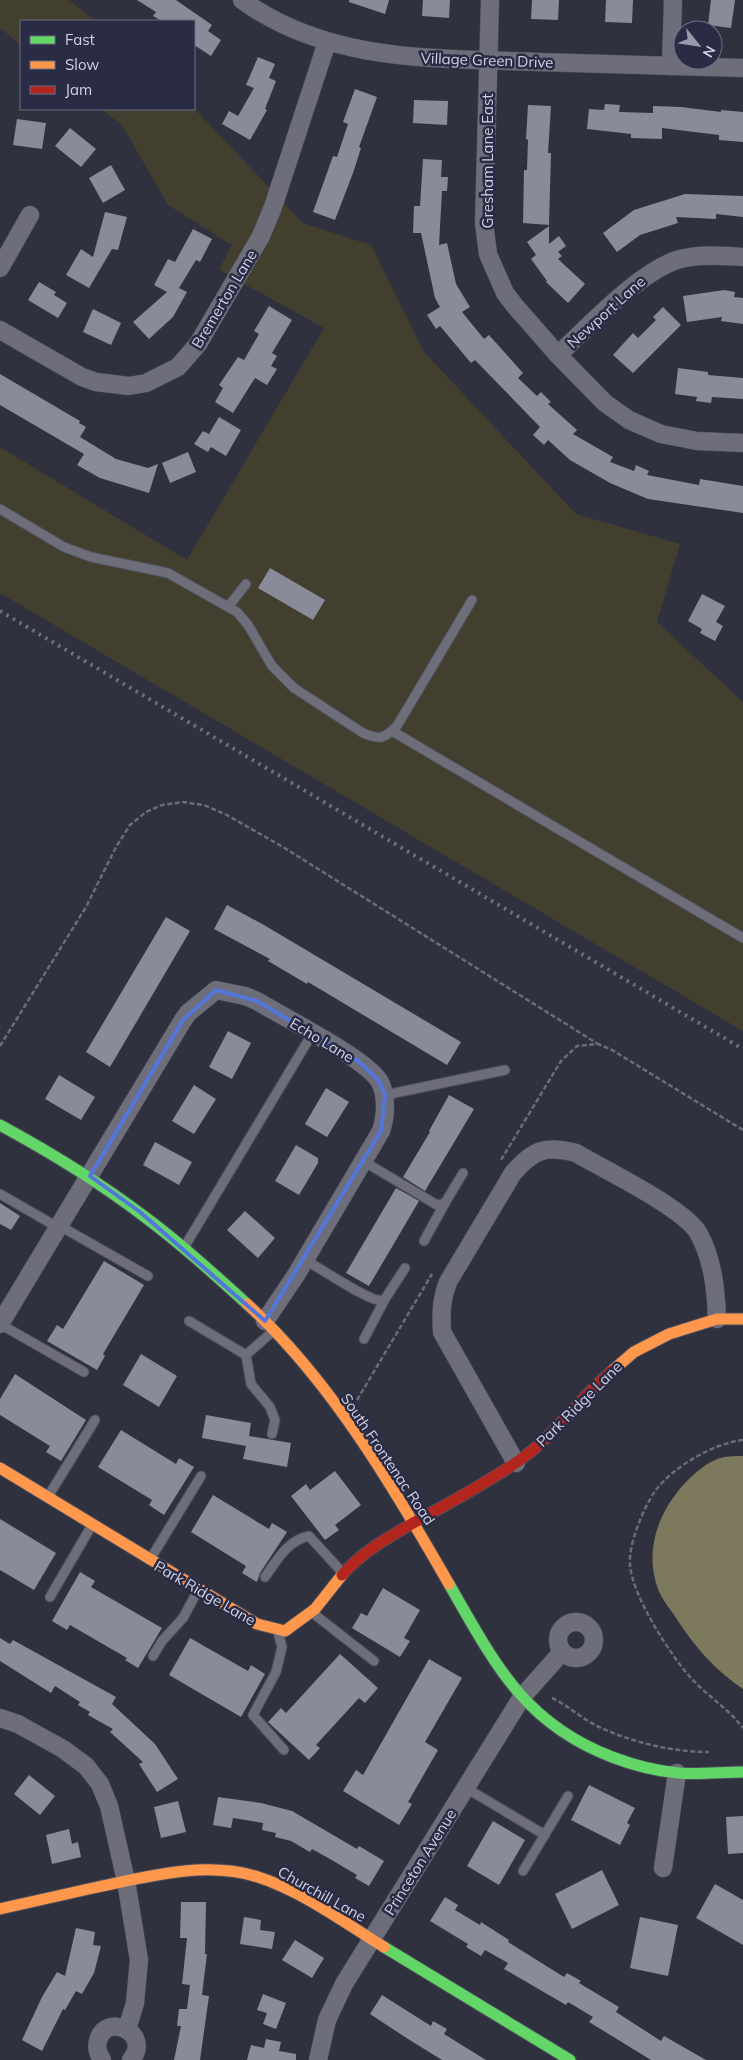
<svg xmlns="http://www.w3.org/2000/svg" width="743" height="2060" font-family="Mulish,sans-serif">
<rect width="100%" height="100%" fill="#30313f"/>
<g fill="#423f2f">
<polygon points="0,0 69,0 96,21 21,21 21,45 0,28"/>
<polygon points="194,108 303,223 371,245 424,352 576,514 680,544 657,622 743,702 743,1031 0,593 0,447 187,560 324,328 219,270 232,245 168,205 122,125 102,109"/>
</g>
<path fill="#7d795c" d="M743,1456V1689C716,1671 696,1648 678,1621C672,1611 662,1600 658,1589C645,1554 656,1518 679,1490C690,1477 706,1461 724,1457C730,1456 737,1456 743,1456Z"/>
<g fill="#8a8b98">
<polygon points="137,0 176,0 212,25 208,31 221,40 211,56 194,45 194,21 162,21 153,16 156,12"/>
<polygon points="349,0 389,0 385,14 349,2"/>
<polygon points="423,0 450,0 449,18 422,16"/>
<polygon points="532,0 559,0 558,20 531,19"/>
<polygon points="606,0 633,0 632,23 605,22"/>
<polygon points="711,0 735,0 731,28 708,25"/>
<polygon points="258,57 275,64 269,78 276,81 265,109 267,110 250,140 222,124 229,111 238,116 254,88 246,85"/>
<polygon points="355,89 377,97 359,147 361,148 353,173 335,220 313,212 333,156 337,157 348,124 343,122"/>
<polygon points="414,100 448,101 447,125 413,123"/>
<polygon points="605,104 620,105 619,112 653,113 653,106 681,107 721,112 721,110 743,112 743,142 719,140 719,135 662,128 662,139 631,138 631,134 587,129 589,109 604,110"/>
<polygon points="528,105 551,106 548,153 551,153 549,225 523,223 524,170 527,170 528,140 526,139"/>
<polygon points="17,119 46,123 42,149 13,145"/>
<polygon points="70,128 96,149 81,167 55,146"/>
<polygon points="423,159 442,160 441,177 448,177 447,191 442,191 439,245 447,243 456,284 470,307 462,312 484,339 489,335 523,373 518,378 537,396 541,392 551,402 548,404 577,430 573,434 613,457 610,462 634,471 636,465 649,471 647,475 699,485 700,479 743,486 743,513 648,499 610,483 570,460 548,440 544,445 533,435 540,427 475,360 471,363 440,326 436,329 427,315 440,307 435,298 421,233 413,233 414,206 420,206"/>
<polygon points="111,165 125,190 103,203 89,178"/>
<polygon points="685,194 743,196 743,217 716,214 716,219 676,217 678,223 640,235 617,252 603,233 634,210"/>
<polygon points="105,212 127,217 118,250 112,249 89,288 66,275 81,249 93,257"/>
<polygon points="549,226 549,244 559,236 566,246 558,252 562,256 558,259 585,284 568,303 546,282 547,281 531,259 536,255 527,242"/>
<polygon points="193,229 212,239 200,262 196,260 179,288 187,292 173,317 149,339 133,322 167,292 154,285 168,259 175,262"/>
<polygon points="39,282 56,292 54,295 67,303 58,318 28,300"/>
<polygon points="724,290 735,292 734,297 743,298 743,324 721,321 722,317 687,322 683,296"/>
<polygon points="269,306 292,320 272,353 277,356 271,366 277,369 267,385 255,378 233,413 215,402 223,388 219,385 238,357 244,360 259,334 254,331"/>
<polygon points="663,307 681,325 633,373 613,355 633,333 638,338 656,320 653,317"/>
<polygon points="93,309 121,323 111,345 83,332"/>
<polygon points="678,368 708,372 708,375 743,378 743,399 712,397 711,403 696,401 697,397 675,394"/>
<polygon points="0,374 80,421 79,423 86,427 80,437 116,459 148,468 158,464 149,493 100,478 77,465 84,454 0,405"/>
<polygon points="219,417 241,430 226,456 211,447 208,452 194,444 203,431 209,434"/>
<polygon points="188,452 196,472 170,483 162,463"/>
<polygon points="270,568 325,600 313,620 258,588"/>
<polygon points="702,594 725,606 716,622 723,626 715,641 700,633 702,629 688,621"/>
<polygon points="227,905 264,925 461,1042 447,1065 308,982 307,984 268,961 270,959 214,929"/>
<polygon points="166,917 190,931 110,1067 86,1052"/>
<polygon points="228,1031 251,1043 232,1079 209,1067"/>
<polygon points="59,1075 95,1097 81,1120 45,1099"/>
<polygon points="194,1085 216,1099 194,1134 172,1121"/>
<polygon points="326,1088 349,1102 327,1137 305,1124"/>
<polygon points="449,1095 474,1109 425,1191 403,1177 430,1132 429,1131"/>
<polygon points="155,1142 192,1162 179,1185 143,1165"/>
<polygon points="296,1145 318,1158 318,1163 299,1195 275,1181"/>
<polygon points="396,1188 419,1201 369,1286 346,1273"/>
<polygon points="0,1203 20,1216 11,1230 0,1224"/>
<polygon points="245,1211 275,1238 258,1258 227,1230"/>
<polygon points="104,1261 144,1285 103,1354 105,1356 97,1370 47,1341 57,1325 63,1329"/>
<polygon points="141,1354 177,1376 159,1407 123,1385"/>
<polygon points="15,1374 86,1420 61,1461 46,1452 50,1446 0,1415 0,1399"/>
<polygon points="206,1415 251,1423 249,1436 291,1443 287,1467 243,1459 246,1446 202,1438"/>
<polygon points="121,1430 176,1464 179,1458 194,1467 164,1515 149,1505 152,1500 98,1467"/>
<polygon points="335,1471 361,1505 335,1525 339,1530 325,1540 291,1496 306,1484 310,1490"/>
<polygon points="213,1495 269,1529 272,1523 287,1532 260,1573 257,1582 242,1573 246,1566 191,1532"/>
<polygon points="0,1519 56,1553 34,1590 0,1570"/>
<polygon points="80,1572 95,1581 91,1587 162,1628 138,1668 125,1660 127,1658 70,1625 67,1630 52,1621"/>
<polygon points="383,1588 420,1610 404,1638 410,1641 400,1657 352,1628 361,1613 367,1616"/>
<polygon points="0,1638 10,1644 13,1640 116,1697 112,1704 155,1744 178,1779 157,1792 139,1764 143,1762 110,1732 113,1729 88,1715 90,1712 78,1705 80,1702 55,1686 51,1693 0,1661"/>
<polygon points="190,1638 248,1671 251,1665 265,1674 241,1717 169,1675"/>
<polygon points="340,1654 378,1688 365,1703 359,1698 316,1745 320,1748 309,1760 268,1722 281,1708 286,1713"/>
<polygon points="429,1659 462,1678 425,1742 438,1750 408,1802 412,1804 399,1825 343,1791 356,1770 363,1775"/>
<polygon points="29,1775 55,1796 40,1815 14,1794"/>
<polygon points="589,1785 635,1808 627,1823 630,1825 620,1845 571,1820"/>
<polygon points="218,1797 261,1803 292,1811 357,1849 359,1846 384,1861 369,1886 355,1878 357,1875 330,1859 312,1849 310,1852 291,1841 275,1837 276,1833 262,1830 263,1823 233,1818 231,1828 213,1825"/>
<polygon points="178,1801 186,1832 161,1838 154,1807"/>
<polygon points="743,1816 743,1853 728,1854 726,1817"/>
<polygon points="493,1821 525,1840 499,1885 467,1866"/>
<polygon points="69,1829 72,1844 78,1842 81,1857 52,1864 46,1835"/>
<polygon points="602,1870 619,1905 572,1929 555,1894"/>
<polygon points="715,1884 743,1900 743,1945 696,1918"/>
<polygon points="445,1897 458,1905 455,1910 480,1925 481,1922 509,1940 508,1942 564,1977 567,1973 581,1981 579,1983 619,2007 616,2012 661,2041 664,2036 706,2060 651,2060 589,2022 593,2017 568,2002 566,2005 504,1969 508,1963 485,1950 481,1956 466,1947 468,1944 430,1921"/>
<polygon points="181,1902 206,1902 205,1954 207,1954 202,1995 209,1996 200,2060 174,2060 181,2026 177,2026 179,2009 187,2009 190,1985 182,1984 187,1938 180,1938"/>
<polygon points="244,1917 261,1920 260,1930 275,1932 272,1949 240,1944"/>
<polygon points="640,1917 678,1925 668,1976 630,1968"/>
<polygon points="76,1928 95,1932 93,1945 101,1946 94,1973 82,1994 76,1991 65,2010 63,2009 42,2051 22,2040 42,1997 57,1972 65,1976"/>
<polygon points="295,1940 324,1958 312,1978 282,1960"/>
<polygon points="263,1994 286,2003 276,2029 263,2024 267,2013 257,2010"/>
<polygon points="382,1995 431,2026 433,2021 447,2029 444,2034 486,2060 442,2060 408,2039 370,2014"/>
<polygon points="266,2039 281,2042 279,2051 296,2054 296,2060 247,2060 251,2045 264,2048"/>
</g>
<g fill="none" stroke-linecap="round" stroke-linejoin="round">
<g stroke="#4d4f5b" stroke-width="11">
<g id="lane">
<path d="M0,509L64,547L91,557L168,573L237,612L248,625L272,666L294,688L363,733C380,740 384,739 397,726L472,600"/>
<polyline points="228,607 246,584"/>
<polyline points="392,731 743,938"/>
<polyline points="385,1095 505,1070"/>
<polyline points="363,1161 437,1205 445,1203 463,1173"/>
<polyline points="0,1194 59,1228"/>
<polyline points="60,1226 148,1276"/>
<polyline points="424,1241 445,1203"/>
<polyline points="185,1246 312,1034"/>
<path d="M305,1260C320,1268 364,1298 378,1300C382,1301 382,1300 385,1299L405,1268"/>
<polyline points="189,1321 246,1355 251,1384 270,1407 275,1420 272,1434"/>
<polyline points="0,1324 84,1372"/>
<polyline points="364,1339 385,1299"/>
<polyline points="246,1355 272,1332"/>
<polyline points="49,1495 95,1420"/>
<polyline points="151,1558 201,1476"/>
<path d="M265,1577C277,1560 288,1540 309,1536L341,1571"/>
<polyline points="50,1597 92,1525"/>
<polyline points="314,1614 374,1661"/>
<polyline points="278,1632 282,1647 276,1672 253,1715 284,1750"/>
<polyline points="153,1656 162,1641 183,1618 197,1592"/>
<polyline points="466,1788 545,1835"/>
<polyline points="523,1871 568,1796"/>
</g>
</g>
<g stroke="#4d4f5b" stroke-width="19">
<g id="street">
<path d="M242,0C328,63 436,58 538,62C606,64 675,66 743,68"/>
<polyline points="490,0 484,223 488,254 505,293 515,306 558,355 605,403 629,420 661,434 697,441 743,443"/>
<polyline points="671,66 673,0"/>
<polyline points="0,268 30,215"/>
<polyline points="0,330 82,377 96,382 129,386 146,383 178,367 198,344 261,236 273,207 327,42"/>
<path d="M558,355C587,328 646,264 685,258C704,254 724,256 743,257"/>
<path d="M0,1324L183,1020L188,1013L216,990L245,996L257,1001C283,1017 367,1059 380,1082C387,1096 386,1116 381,1131L296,1275L265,1321"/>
<path d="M516,1463L442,1332C441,1313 441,1300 448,1282L513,1173C533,1150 545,1145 576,1153C603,1169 686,1209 699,1234C713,1261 716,1289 717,1319"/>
<circle cx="576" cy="1640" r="18"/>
<polyline points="0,1718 18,1724 63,1749 86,1766 100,1784 109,1806 126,1881 139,1960 135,2003 127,2029"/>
<polyline points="663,1868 677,1773"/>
<path d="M102,2060C98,2054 96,2048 98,2041C105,2011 153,2033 131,2060"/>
<polyline points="318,2060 327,2020 344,1984 522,1697 562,1652"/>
</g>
</g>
<g stroke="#4d4f5b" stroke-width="13">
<g id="fast">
<path d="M0,1125C50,1152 99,1182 145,1217C181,1244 214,1274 247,1304"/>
<path d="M449,1584C494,1662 523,1723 612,1757C633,1765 656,1771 678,1773C700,1775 721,1772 743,1772"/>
<polyline points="384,1947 570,2060"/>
</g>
</g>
<g stroke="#4d4f5b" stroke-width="13">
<g id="slow">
<path d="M247,1304C330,1379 394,1488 449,1584"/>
<polyline points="612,1371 634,1352 669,1334 717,1319 743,1319"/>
<polyline points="0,1468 257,1624 285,1631 315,1609 342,1575"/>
<path d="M0,1909C31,1902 62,1895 93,1888C145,1877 205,1860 258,1877C302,1891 345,1923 384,1947"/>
</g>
</g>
<g stroke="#4d4f5b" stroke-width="13">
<path id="jam" d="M342,1575C363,1551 389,1537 415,1522C449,1503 485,1484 517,1462C554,1437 578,1400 612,1371"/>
</g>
<g stroke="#6c6c77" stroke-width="2.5" stroke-dasharray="5 2.5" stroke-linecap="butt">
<polyline points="0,1046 86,907 116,847 130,825 146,812 162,805 183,802 204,805 225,814 283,847 598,1044"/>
<polyline points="501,1160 561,1061 577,1046 598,1044 612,1050 743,1130"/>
<polyline points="357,1400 432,1274"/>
<path d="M743,1440C714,1443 673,1467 656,1490C644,1506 628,1545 630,1565C632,1595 670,1655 691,1678C707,1696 729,1709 743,1728"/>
<path d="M552,1698C567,1705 581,1718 597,1726C631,1742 671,1752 709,1752"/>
</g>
<use href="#lane" stroke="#6d6e7a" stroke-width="9"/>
<use href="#street" stroke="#6d6e7a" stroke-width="18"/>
<use href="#fast" stroke="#63d668" stroke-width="11"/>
<use href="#slow" stroke="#ff974d" stroke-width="11"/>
<use href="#jam" stroke="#b3261e" stroke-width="11"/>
<polyline stroke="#6e6f7a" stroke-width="4" stroke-dasharray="2.5 5" stroke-linecap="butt" points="0,611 743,1049"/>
</g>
<path fill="none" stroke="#5376db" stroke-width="4" stroke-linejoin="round" d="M216,990L257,1001L358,1061L379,1081L385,1095L381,1131L265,1321L140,1212L90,1176L183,1020Z"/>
<g text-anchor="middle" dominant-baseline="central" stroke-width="5" stroke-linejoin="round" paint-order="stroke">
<g font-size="15" fill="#d0d2e3" stroke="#2a2b45">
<text transform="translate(487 60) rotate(2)">Village Green Drive</text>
<text transform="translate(487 161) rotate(-90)">Gresham Lane East</text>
<text transform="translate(224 299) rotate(-59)">Bremerton Lane</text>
<text transform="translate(606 312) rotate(-42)">Newport Lane</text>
<text transform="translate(322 1040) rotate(31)">Echo Lane</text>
<text transform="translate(579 1404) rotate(-45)">Park Ridge Lane</text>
<text transform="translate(388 1459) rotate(56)">South Frontenac Road</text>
<text transform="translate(205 1593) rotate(30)">Park Ridge Lane</text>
<text transform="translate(420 1862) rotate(-58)">Princeton Avenue</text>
<text transform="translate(322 1894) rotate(29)">Churchill Lane</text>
</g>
</g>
<rect x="20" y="20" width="175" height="90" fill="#2a2b45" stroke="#6c6e84"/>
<rect x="30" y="36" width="25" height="8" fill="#63d668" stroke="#6c6e84"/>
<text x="65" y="45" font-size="15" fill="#d0d2e3">Fast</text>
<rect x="30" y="61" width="25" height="8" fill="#ff974d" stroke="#6c6e84"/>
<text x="65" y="70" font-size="15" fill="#d0d2e3">Slow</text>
<rect x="30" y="86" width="25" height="8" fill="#b3261e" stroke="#6c6e84"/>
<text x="65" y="95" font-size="15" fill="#d0d2e3">Jam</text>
<g transform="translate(698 45) rotate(120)"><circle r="24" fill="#2a2b45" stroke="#6c6e84"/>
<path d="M0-4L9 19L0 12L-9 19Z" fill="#989aaa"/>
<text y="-8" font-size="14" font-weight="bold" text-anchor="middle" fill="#d0d2e3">N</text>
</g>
</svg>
